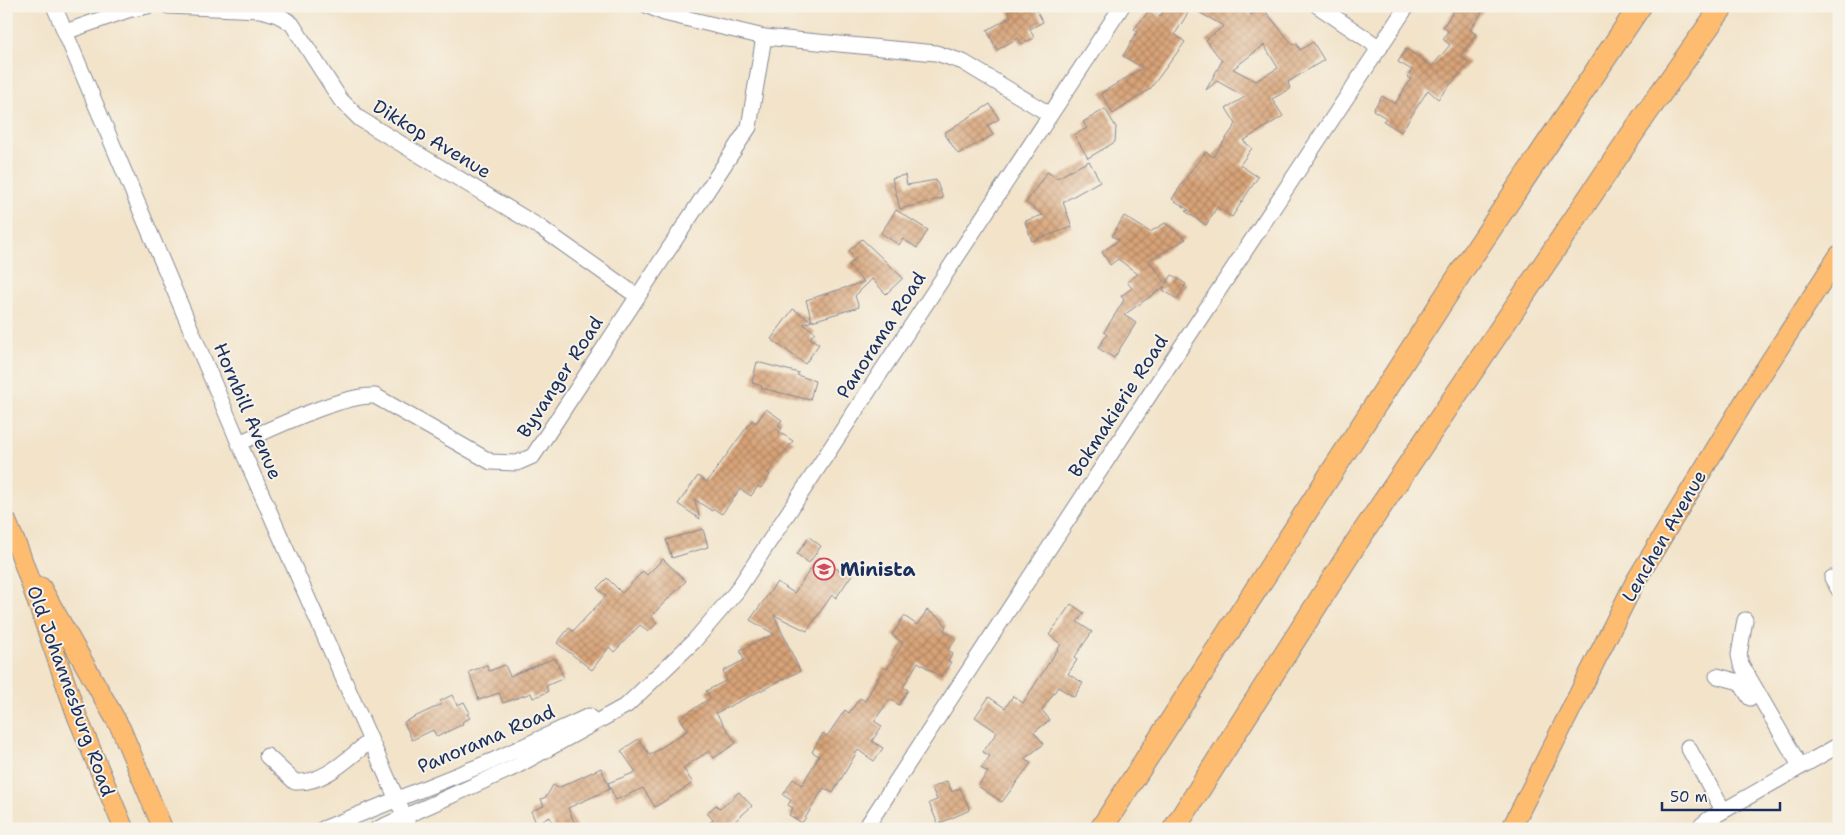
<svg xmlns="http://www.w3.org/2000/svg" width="1845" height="835" font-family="'Shantell Sans',sans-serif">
<defs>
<pattern id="building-cross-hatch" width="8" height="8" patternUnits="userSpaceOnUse" patternTransform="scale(1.25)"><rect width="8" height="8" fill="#d8a377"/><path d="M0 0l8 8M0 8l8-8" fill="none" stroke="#ae8565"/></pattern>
</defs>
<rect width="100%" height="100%" fill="#f7f3e8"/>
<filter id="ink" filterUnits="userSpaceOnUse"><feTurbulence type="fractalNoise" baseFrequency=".02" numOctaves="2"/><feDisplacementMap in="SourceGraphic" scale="10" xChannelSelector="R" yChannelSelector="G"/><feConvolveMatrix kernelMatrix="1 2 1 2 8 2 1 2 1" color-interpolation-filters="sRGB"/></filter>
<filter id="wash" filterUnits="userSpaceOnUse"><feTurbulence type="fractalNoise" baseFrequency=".0096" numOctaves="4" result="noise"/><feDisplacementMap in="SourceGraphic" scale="20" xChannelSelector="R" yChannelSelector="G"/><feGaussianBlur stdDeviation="1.12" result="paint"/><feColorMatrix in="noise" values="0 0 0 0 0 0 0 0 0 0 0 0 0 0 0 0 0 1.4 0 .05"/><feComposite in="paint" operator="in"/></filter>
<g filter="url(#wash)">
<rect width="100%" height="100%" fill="#f2e3c9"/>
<g id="blocks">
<g fill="url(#building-cross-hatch)" fill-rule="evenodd">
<polygon points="1018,6 1034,6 1043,22 1030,29 1034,38 1022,44 1018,38 997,50 987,30 1011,17 1008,12"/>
<path d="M1167,6H1244L1251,15L1262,7L1293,45L1296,43L1300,50L1313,42L1324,60L1288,82L1290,89L1272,99L1283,116L1243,141L1252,148L1240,165L1258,177L1232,217L1217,207L1206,225L1185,211L1189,210L1172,199L1192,169L1206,152L1213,157L1236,124L1226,108L1245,97L1217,81L1206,90L1222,61L1206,40L1224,26L1191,8L1175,34L1185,42L1150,89L1113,114L1101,93L1143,68L1123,56L1137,32L1134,29L1151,9L1160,17ZM1264,45L1278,68L1256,81L1233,69Z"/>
<polygon points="1457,6 1476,6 1483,11 1470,30 1476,34 1461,56 1469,63 1438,99 1428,90 1401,132 1383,121 1386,118 1373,110 1382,96 1395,104 1411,79 1407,77 1412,70 1398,62 1406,49 1432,66 1450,45 1443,39 1448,31 1443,27"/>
<polygon points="990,104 999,119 987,126 993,135 958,154 944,133"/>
<polygon points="1105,109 1116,127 1115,142 1088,158 1074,135 1087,128 1083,122"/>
<polygon points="1089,161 1100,181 1063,202 1072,227 1032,241 1025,221 1043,215 1026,203 1047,172 1057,178"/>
<polygon points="905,175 907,185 936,180 943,198 900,209 892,178"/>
<polygon points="896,210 928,230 917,248 903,239 899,245 881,233"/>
<polygon points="1124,216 1150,232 1165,223 1186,239 1149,260 1166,284 1172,275 1186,284 1177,299 1163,290 1165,286 1124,315 1136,323 1114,358 1098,348 1107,335 1104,332 1124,300 1121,296 1132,288 1127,282 1138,274 1118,259 1110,265 1102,252 1119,240 1112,236"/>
<polygon points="862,239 903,278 886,294 872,279 855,296 859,307 812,321 806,300 864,282 848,266 856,258 849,251"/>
<polygon points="793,309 812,321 803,324 815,332 810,338 819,344 805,364 771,339"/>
<polygon points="757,362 799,373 797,375 815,381 810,400 761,388 762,386 752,383"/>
<polygon points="766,409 782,420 778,425 782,428 779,432 793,441 768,473 770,475 761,488 758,486 751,496 740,489 722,514 714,509 712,511 694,499 700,519 678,504 698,476 707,482 752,420 756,423"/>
<polygon points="703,529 708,547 672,558 666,540"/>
<polygon points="809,537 821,546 809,563 797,554"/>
<polygon points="819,557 840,571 844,566 853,573 836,598 832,595 807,631 774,615 800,671 716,713 736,743 714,758 709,751 683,768 693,783 655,807 643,788 616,800 608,783 636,772 621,751 638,739 650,755 688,730 680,718 710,698 706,691 727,680 723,671 744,660 740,650 774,634 750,620 777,582 794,593"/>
<polygon points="663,559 686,581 651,616 657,623 648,632 640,625 614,652 609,647 592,670 557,643 569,628 573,631 606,596 597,588 607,578 622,593 643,571 647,575"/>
<polygon points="1071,604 1084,613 1077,622 1092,632 1074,658 1077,660 1068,674 1083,683 1074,697 1058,687 1042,710 1050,720 1034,732 1044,744 1024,759 1031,763 1002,802 978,786 988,772 981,768 990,756 983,752 997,732 975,717 989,697 1005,708 1013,696 1023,703 1061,644 1049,635"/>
<polygon points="927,610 941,619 946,626 944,630 956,639 948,650 953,653 948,661 951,662 941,677 918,662 903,687 908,690 899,705 890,699 874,721 882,726 872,741 883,748 874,761 858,750 833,793 824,788 802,823 789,815 793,808 788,805 791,800 783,795 793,779 802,785 819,756 812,752 823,733 827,736 845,710 849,713 860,698 865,701 884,667 887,669 903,643 892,635 904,616 917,625"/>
<polygon points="555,658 564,678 546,686 548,692 533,698 531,693 503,703 499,693 479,700 469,672 487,665 489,671 505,665 510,676"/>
<polygon points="452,695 457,705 464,702 470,713 467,714 470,718 462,722 463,724 437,737 433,730 412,740 404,722 442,704 440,701"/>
<polygon points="601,768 610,789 568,808 577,829 555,829 550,817 536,823 531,811 544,806 541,799 546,797 553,785 558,788"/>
<polygon points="947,781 952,792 960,788 970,810 938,824 929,803 937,800 932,788"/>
<polygon points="739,792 752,806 733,823 738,829 703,829 713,820 707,813 716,805 720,809"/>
</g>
</g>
</g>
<g filter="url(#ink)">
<use href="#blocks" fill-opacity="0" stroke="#868994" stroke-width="1"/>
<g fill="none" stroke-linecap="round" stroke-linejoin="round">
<g stroke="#868994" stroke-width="17">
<g id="minor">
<polyline points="54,6 239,443 410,829"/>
<path d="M168,6L260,10C273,12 282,16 292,24L340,99L360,119L541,228L637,296"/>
<polyline points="648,6 664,13 764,37 936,53 963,62 1049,114"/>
<polyline points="1318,6 1380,48"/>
<polyline points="65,32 128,10 148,6"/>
<path d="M239,443C272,429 342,394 375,396L491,462L517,463L533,456L749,127L764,37"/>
<polyline points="1832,578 1839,590"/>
<polyline points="1745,620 1739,655 1741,664 1800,766"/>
<polyline points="1717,676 1740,682 1750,698"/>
<polyline points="1688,747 1723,810"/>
<path d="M267,756L295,782C324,784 348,758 370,741"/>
<polyline points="323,829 492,761 589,716"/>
<polyline points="377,829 515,767 627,705 694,641 736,592 1122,6"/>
<polyline points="865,829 1152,391 1407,6"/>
<polyline points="1697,829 1709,819 1839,745"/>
</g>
</g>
<g stroke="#868994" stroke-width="21">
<g id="major">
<polyline points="6,520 20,553 77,716 124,829"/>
<polyline points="41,587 121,729 163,829"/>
<polyline points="1511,829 1635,582 1747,397 1839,255"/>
</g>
</g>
<g stroke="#868994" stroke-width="24">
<g id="highway">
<polyline points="1101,829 1460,274 1640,6"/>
<polyline points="1174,829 1356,543 1645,115 1723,6"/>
</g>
</g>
<use href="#minor" stroke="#fff" stroke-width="15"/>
<use href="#major" stroke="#fdbc70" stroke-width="19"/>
<use href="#highway" stroke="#fdbc70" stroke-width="22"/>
</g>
</g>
<defs>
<g id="school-ring" transform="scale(1.125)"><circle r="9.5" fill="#f7f3e8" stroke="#d1495b" stroke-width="1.5"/><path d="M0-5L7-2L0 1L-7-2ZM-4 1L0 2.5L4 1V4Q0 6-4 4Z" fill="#d1495b"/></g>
</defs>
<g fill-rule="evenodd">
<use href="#school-ring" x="824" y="569"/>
</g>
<g text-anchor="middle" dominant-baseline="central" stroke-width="4" stroke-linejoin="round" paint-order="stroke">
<g font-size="19" fill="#1b2f5e" stroke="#f7f3e8">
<text transform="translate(432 139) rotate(31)">Dikkop Avenue</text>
<text transform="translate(881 335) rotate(-57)">Panorama Road</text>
<text transform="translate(560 377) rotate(-57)">Byvanger Road</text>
<text transform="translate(1118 406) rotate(-57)">Bokmakierie Road</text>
<text transform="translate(248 411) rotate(67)">Hornbill Avenue</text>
<text transform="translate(1664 536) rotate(-60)">Lenchen Avenue</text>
<text transform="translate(71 691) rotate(70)">Old Johannesburg Road</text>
<text transform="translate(486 739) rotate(-23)">Panorama Road</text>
</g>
<g font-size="19" font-weight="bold" fill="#1b2f5e" stroke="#f7f3e8" text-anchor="start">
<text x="840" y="569">Minista</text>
</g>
</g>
<rect width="1845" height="835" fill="none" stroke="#f7f3e8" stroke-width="25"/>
<path d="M1662 802v8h118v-8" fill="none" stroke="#1b2f5e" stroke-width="2.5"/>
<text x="1670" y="802" font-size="15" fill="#1b2f5e" stroke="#f7f3e8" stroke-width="4" paint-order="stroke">50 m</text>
</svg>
